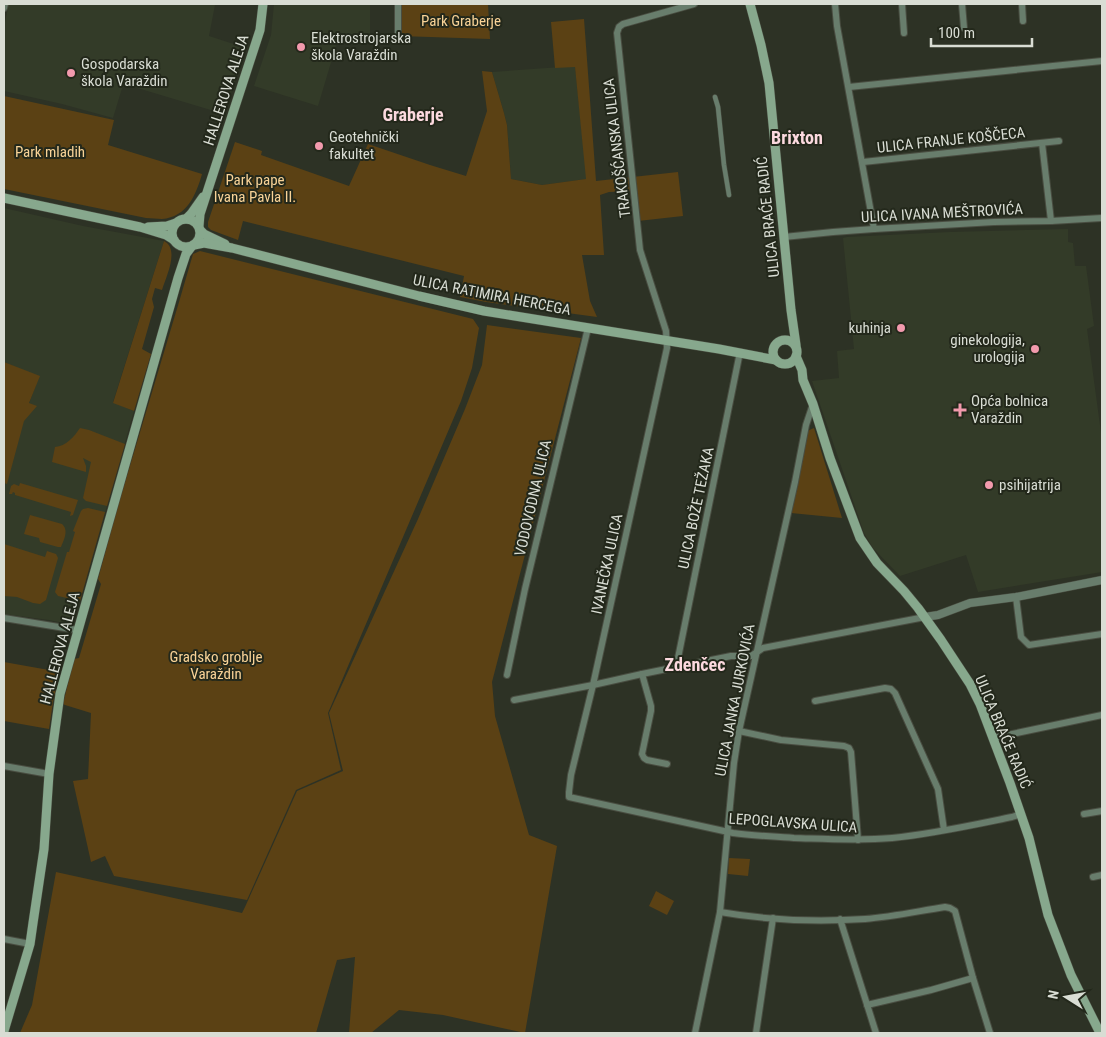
<svg xmlns="http://www.w3.org/2000/svg" width="1106" height="1037" font-family="'Roboto Condensed',sans-serif">
<rect width="100%" height="100%" fill="#2d3225"/>
<g fill="#333b28">
<polygon points="9,4 206,4 215,5 209,36 246,48 224,114 134,87 123,85 113,118 62,104 4,91 4,26"/>
<polygon points="274,4 370,4 370,37 338,39 318,106 254,86 271,35"/>
<polygon points="575,66 587,179 542,185 511,179 507,125 504,113 492,72"/>
<polygon points="4,208 83,226 164,241 113,402 134,411 73,625 49,620 4,614 4,469 39,377 4,362"/>
<polygon points="1068,229 1068,242 1073,243 1075,266 1086,266 1094,326 1087,329 1102,440 1102,522 1101,522 1102,572 978,592 966,555 900,576 873,548 864,533 812,381 839,378 837,351 854,349 843,238 847,237 950,232"/>
</g>
<g fill="#5b4114">
<polygon points="400,4 488,4 490,39 400,36"/>
<polygon points="584,19 596,181 678,172 683,216 638,221 634,191 609,192 600,195 604,255 582,255 590,301 597,317 486,302 460,297 464,276 243,221 238,240 211,230 208,227 208,222 235,142 262,151 261,155 349,186 368,144 430,165 466,176 487,111 482,71 492,72 504,113 507,125 511,179 542,185 586,179 575,67 555,68 551,22"/>
<path d="M4,96L114,120L108,145L202,174C196,195 187,217 162,219C157,219 151,218 146,218L4,189Z"/>
<path d="M164,241C180,249 166,277 162,290L155,288L152,299L154,307L142,349L151,354L134,411L113,403Z"/>
<polygon points="200,251 473,319 479,328 472,368 461,401 328,713 341,770 296,790 247,900 114,876 105,856 91,862 73,781 88,779 91,713 65,705 63,704 74,659 79,658 101,584 98,579 117,509 179,302 193,254"/>
<polygon points="487,325 581,338 492,682 495,716 529,835 557,846 525,1033 443,1015 399,1010 371,1033 349,1033 355,957 337,960 316,1033 20,1033 32,1005 56,872 242,913 245,907 297,791 343,771 329,713 418,519 465,409 482,365"/>
<polygon points="4,362 40,376 29,403 37,406 24,421 7,484 4,483"/>
<path d="M80,428L89,430L125,444L107,506L86,501L83,498L91,462L83,458L86,466V472L52,462L55,447C66,446 74,437 80,428Z"/>
<polygon points="814,428 842,518 791,513 807,431"/>
<polygon points="20,483 78,500 73,515 70,516 71,512 15,495 15,493 13,492 12,494 9,494 11,486 14,484 19,486"/>
<polygon points="88,508 105,512 80,601 58,596 55,592 67,552 69,552 75,532 73,531 81,511 83,509"/>
<path d="M30,515L62,524C69,530 64,540 61,547H58L40,542L39,538L24,534Z"/>
<polygon points="4,544 45,557 47,551 56,554 58,558 46,600 40,604 33,603 17,597 4,596"/>
<polygon points="4,662 60,672 53,702 49,729 4,721"/>
<polygon points="729,858 750,859 748,876 728,874"/>
<polygon points="656,891 674,901 667,915 649,906"/>
</g>
<g fill="none" stroke-linecap="round" stroke-linejoin="round">
<g stroke="#494d41" stroke-width="5.5">
<polyline id="pedestrian" points="715,97 718,107 724,165 729,195"/>
</g>
<g stroke="#494d41" stroke-width="8">
<g id="minor">
<path d="M694,4L623,24L619,27L617,33L640,250L666,331L667,348L593,685L571,775L569,792V797L733,833C753,836 773,836 794,838C827,839 860,841 892,838C933,834 973,825 1012,817L1021,814"/>
<polyline points="835,4 837,26 874,229"/>
<polyline points="902,4 904,33"/>
<polyline points="962,4 964,28"/>
<polyline points="1022,4 1023,21"/>
<polyline points="4,8 5,4"/>
<polyline points="398,40 398,4"/>
<polyline points="849,87 1102,61"/>
<polyline points="1042,143 1051,221"/>
<polyline points="863,162 1059,141"/>
<polyline points="784,237 833,232 874,229 994,222 1051,221 1102,218"/>
<polyline points="1016,597 1021,637 1029,645 1102,634"/>
<polyline points="4,618 77,630"/>
<polyline points="676,668 740,352"/>
<polyline points="642,674 651,706 651,711 642,754 644,758 647,760 667,764"/>
<polyline points="507,675 525,589 588,328"/>
<polyline points="514,700 593,685 642,674 731,656 751,656 763,648 925,617"/>
<polyline points="815,701 885,688 891,689 895,693 938,789 944,830"/>
<polyline points="739,731 781,740 844,746 849,748 851,752 858,840"/>
<polyline points="993,738 1102,715"/>
<polyline points="4,766 49,774"/>
<polyline points="1084,814 1102,811"/>
<polyline points="1093,877 1102,875"/>
<path d="M720,912C766,920 818,922 865,919C892,917 919,911 945,907L950,908L955,911L973,978L990,1033"/>
<polyline points="840,919 876,1033"/>
<polyline points="4,939 30,944"/>
<polyline points="867,1005 931,990 973,978"/>
<polyline points="695,1033 720,912 734,763 739,731 795,482 806,425 813,404"/>
<polyline points="756,1033 773,918"/>
</g>
</g>
<g stroke="#494d41" stroke-width="9">
<polyline id="tertiary" points="925,617 938,615 970,603 1016,597 1102,580"/>
</g>
<g stroke="#494d41" stroke-width="10">
<g id="secondary">
<polyline points="750,4 761,45 769,83 791,310 796,345"/>
<polyline points="4,198 140,227 166,235 174,240"/>
<circle cx="186" cy="233" r="14"/>
<polyline points="186,219 191,214 203,197"/>
<polyline points="199,226 200,214 260,30 263,4"/>
<polyline points="148,227 167,226 176,223"/>
<polyline points="200,230 204,234 225,244"/>
<polyline points="194,245 204,243 232,248 419,296 484,311 719,349 776,360"/>
<circle cx="785" cy="352" r="12"/>
<polyline points="796,356 802,370 803,380 813,404 830,458 860,538 877,563 904,591 918,608 941,640 970,684 980,704 1010,783 1029,838 1048,915 1071,975 1100,1033"/>
<polyline points="4,1031 30,944 33,923 44,849 49,774 60,694 178,278 186,254 192,246"/>
</g>
</g>
<use href="#pedestrian" stroke="#687d6c" stroke-width="4.5"/>
<use href="#minor" stroke="#687d6c" stroke-width="6"/>
<use href="#tertiary" stroke="#687d6c" stroke-width="8"/>
<use href="#secondary" stroke="#87a88d" stroke-width="9"/>
</g>
<g fill="#f29aad" stroke="#23281b" stroke-width="2">
<circle cx="301" cy="47" r="5"/>
<circle cx="71" cy="73" r="5"/>
<circle cx="319" cy="146" r="5"/>
<circle cx="901" cy="328" r="5"/>
<circle cx="1035" cy="349" r="5"/>
<path d="M957.5 402.5h5v5h5v5h-5v5h-5v-5h-5v-5h5z"/>
<circle cx="989" cy="485" r="5"/>
</g>
<g text-anchor="middle" dominant-baseline="central" stroke-width="4" stroke-linejoin="round" paint-order="stroke">
<g font-size="15" fill="#f9d397" stroke="#23281b">
<text x="461" y="21">Park Graberje</text>
<text x="50" y="152">Park mladih</text>
<text x="255" y="180">Park pape<tspan x="255" dy="17">Ivana Pavla II.</tspan></text>
<text x="216" y="657">Gradsko groblje<tspan x="216" dy="17">Varaždin</tspan></text>
</g>
<g font-size="15" fill="#d9ddd4" stroke="#23281b" text-anchor="start">
<text x="311" y="38">Elektrostrojarska<tspan x="311" dy="17">škola Varaždin</tspan></text>
<text x="81" y="64">Gospodarska<tspan x="81" dy="17">škola Varaždin</tspan></text>
<text x="329" y="137">Geotehnički<tspan x="329" dy="17">fakultet</tspan></text>
<text x="891" y="328" text-anchor="end">kuhinja</text>
<text x="1025" y="340" text-anchor="end">ginekologija,<tspan x="1025" dy="17">urologija</tspan></text>
<text x="971" y="401">Opća bolnica<tspan x="971" dy="17">Varaždin</tspan></text>
<text x="999" y="485">psihijatrija</text>
</g>
<g font-size="15" fill="#d9ddd4" stroke="#23281b">
<text transform="translate(226 90) rotate(-72)">HALLEROVA ALEJA</text>
<text transform="translate(951 140) rotate(-6)">ULICA FRANJE KOŠČECA</text>
<text transform="translate(617 148) rotate(-97)">TRAKOŠĆANSKA ULICA</text>
<text transform="translate(942 213) rotate(-3)">ULICA IVANA MEŠTROVIĆA</text>
<text transform="translate(768 217) rotate(-96)">ULICA BRAĆE RADIĆ</text>
<text transform="translate(492 295) rotate(11)">ULICA RATIMIRA HERCEGA</text>
<text transform="translate(533 498) rotate(-77)">VODOVODNA ULICA</text>
<text transform="translate(696 508) rotate(-78)">ULICA BOŽE TEŽAKA</text>
<text transform="translate(607 564) rotate(-78)">IVANEČKA ULICA</text>
<text transform="translate(60 648) rotate(-75)">HALLEROVA ALEJA</text>
<text transform="translate(735 700) rotate(-79)">ULICA JANKA JURKOVIĆA</text>
<text transform="translate(1003 732) rotate(67)">ULICA BRAĆE RADIĆ</text>
<text transform="translate(793 823) rotate(4)">LEPOGLAVSKA ULICA</text>
</g>
<g font-size="18" font-weight="bold" fill="#fcd9df" stroke="#23281b">
<text x="413" y="114">Graberje</text>
<text x="797" y="137">Brixton</text>
<text x="695" y="664">Zdenčec</text>
</g>
</g>
<rect width="1106" height="1037" fill="none" stroke="#d9ddd4" stroke-width="10"/>
<g transform="translate(1066 997) rotate(281)" stroke="#23281b" stroke-width="4" paint-order="stroke">
<path d="M0-4L9 19L0 12L-9 19Z" fill="#d9ddd4"/>
<text y="-8" font-size="14" font-weight="bold" text-anchor="middle" fill="#d9ddd4">N</text>
</g>
<path d="M931 38v8h101v-8" fill="none" stroke="#d9ddd4" stroke-width="2.5"/>
<text x="938" y="38" font-size="15" fill="#d9ddd4" stroke="#23281b" stroke-width="4" paint-order="stroke">100 m</text>
</svg>
